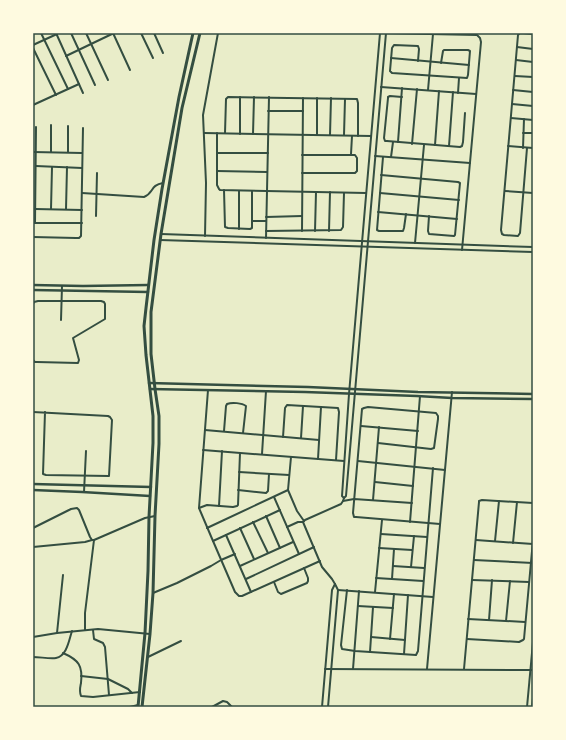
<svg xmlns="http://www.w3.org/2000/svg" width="566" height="740" font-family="'Nunito Sans',sans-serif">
<rect width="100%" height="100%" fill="#e9edc9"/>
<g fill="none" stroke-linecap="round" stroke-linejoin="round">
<g stroke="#344e41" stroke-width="2">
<polyline points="41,33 68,89"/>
<polyline points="56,33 83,93"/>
<polyline points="71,33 95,85"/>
<polyline points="86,33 108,80"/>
<polyline points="113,33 130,70"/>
<polyline points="141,33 153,58"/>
<polyline points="154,33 163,53"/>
<polyline points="380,33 349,394 342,496 344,498 346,496 386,33"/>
<polyline points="380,33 477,35 480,38 481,42 462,250"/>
<polyline points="33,45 57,34"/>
<polyline points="517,47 533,49"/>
<polyline points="33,48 56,95"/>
<polyline points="66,56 114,33"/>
<polyline points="391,58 469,65"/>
<polyline points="516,60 533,62"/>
<polyline points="418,61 419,49 418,46 394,45 392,48 390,71 392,73 467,78 468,75 470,51 468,50 444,50 443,51 441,63"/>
<polyline points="515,76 533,77"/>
<polyline points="381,87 476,94"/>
<polyline points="428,90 433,34"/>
<polyline points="513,90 533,92"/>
<polyline points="458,93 459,78"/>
<polyline points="402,97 390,96 388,97 388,98 384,138 385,141 387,141 460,147 462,146 463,142 465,113"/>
<polyline points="512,104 533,106"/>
<polyline points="33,105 79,84"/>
<polyline points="268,111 303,111"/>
<polyline points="511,118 533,120"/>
<polyline points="51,125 51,152"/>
<polyline points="204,133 371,136"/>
<polyline points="217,133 217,185 219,189 220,190 366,193"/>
<polyline points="225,133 226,99 228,97 357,99 358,103 358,136"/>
<polyline points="523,133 533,133"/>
<polyline points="240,134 240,97"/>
<polyline points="253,134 254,97"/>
<polyline points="317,135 317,98"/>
<polyline points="330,135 331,98"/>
<polyline points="344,135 345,99"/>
<polyline points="398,142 402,88"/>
<polyline points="412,144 417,89"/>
<polyline points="435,145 439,91"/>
<polyline points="449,146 453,92"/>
<polyline points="508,146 533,148"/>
<polyline points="523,148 524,119"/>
<polyline points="527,148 520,233 518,236 504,235 502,234 501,230 518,35 520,33 533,34"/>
<polyline points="33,152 82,153"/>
<polyline points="68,152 68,126"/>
<polyline points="218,153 268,153"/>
<polyline points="351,154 352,136"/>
<polyline points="302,155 355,155 357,158 357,171 355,173 302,173"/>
<polyline points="375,156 470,163"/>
<polyline points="383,157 377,230 379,231 403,231 404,228 406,214"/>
<polyline points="391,157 393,142"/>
<polyline points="36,166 82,168"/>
<polyline points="217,171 267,172"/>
<polyline points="381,175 458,182 460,183 455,235 454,236 429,234 428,231 429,216"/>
<polyline points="224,190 225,227 228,228 250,229 252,228 252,191"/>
<polyline points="505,191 533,193"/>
<path d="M82,193L144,197C154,193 150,185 163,183"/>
<polyline points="380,193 459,200"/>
<polyline points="35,209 82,210"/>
<polyline points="51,209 52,167"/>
<polyline points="66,209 67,167"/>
<polyline points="378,212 457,219"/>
<polyline points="96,216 97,173"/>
<polyline points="266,217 302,216"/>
<polyline points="252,221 266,221"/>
<polyline points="33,223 82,223"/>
<polyline points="35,223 36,127"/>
<polyline points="239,229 239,191"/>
<polyline points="266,231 341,230 343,227 344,193"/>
<polyline points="302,231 303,98"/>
<polyline points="315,231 316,192"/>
<polyline points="329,231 330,192"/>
<polyline points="161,234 533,247"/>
<polyline points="205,236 206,183 203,115 218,33"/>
<polyline points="33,237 76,238 79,238 81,236 83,128"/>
<polyline points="266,238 269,97"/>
<polyline points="160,240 533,252"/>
<polyline points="415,243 424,145"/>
<polygon points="38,301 101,301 104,302 105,304 105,319 73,338 79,360 78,363 37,362 35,362 33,360 33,304 34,302"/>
<polyline points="61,320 62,286"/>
<polyline points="208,390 199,508 213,541 235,592 239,596 242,596 320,561"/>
<polyline points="33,412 108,416 110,417 112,420 109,476 46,475 43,474 45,412"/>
<polyline points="361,426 418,431"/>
<polyline points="205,430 319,440"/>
<path d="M224,431L226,406L227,404C232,402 242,403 246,406L243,433"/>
<polyline points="283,437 285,408 287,405 338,408 339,412 336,460"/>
<polyline points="301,438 303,406"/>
<polyline points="378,443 431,449 434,448 438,419 438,416 436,413 368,407 364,408 362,409 353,513 354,517 356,517 440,524"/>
<polyline points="203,450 344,461"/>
<polyline points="262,454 266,391"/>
<polyline points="291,457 288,490 297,511 304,521"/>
<polyline points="318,459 321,407"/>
<polyline points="358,461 445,470"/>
<polyline points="239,472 289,475"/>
<polyline points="375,482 413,486"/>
<polyline points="238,490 266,493 268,491 269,474"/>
<polyline points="84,492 86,451"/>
<polyline points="274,497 299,554"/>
<polyline points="373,500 379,427"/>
<polyline points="343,501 354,499 412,503"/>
<polyline points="219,506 222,451"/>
<polyline points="199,508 207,505 233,507 237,506 238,505 240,453"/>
<polyline points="266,516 280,548"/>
<polyline points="253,522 268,553"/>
<polyline points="410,522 420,396"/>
<polyline points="287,527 298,522 303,522"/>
<polyline points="33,528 71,509 77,508 79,510 90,537 92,540 94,540 145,518 155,516"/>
<polyline points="207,528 288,490"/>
<polyline points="240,528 254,559"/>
<polyline points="381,534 427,537"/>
<polyline points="226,535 251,592"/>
<polyline points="476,540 533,544"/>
<polyline points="213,541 280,510"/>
<polyline points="495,541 499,501"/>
<polyline points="513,543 517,502"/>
<polyline points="33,547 85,542 92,540"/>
<polyline points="379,548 412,550"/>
<polyline points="474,560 533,563"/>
<polyline points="240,566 293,542"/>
<polyline points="393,566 424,568"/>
<polyline points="411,567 414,536"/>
<polyline points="376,578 423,581"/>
<polyline points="246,579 314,547"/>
<polyline points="392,579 394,549"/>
<polyline points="472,580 529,582"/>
<polyline points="274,582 278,592 281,594 307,583 308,581 308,578 304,568"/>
<polyline points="335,584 332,579 322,567 303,522 305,520 341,504 343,501 344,498"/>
<polyline points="338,590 433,597"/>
<polyline points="347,590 341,645 342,649 355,651 416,655 418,651 433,468"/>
<polyline points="375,592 382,520"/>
<polyline points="153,593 177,583 211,566 221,560 235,554"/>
<polyline points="358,606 393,608"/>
<polyline points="468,619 525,622"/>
<polyline points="489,620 492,580"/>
<polyline points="506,621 510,581"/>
<polyline points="85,630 85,613 94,540"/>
<polyline points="93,630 94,639 103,643 105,647 109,695"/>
<polyline points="57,633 63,575"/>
<polyline points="33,637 57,633 98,629 150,634"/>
<polyline points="371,637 405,640"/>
<polyline points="390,639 394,594"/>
<polyline points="467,639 519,642 523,640 524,639 533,540"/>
<polyline points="370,652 373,607"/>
<path d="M63,653C79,660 83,666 81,683C80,688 79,691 81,696L93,697L140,692"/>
<polyline points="404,654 408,595"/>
<path d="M33,657C40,657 50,659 56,658C67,656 69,640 72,631"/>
<polyline points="148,657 181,641"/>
<polyline points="325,669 533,670"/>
<polyline points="353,669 359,591"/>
<polyline points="427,669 452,392"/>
<polyline points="464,669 479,502 479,501 482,500 533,503"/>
<polyline points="81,676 108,679 128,689 132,693"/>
<polyline points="130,707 138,705"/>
<polyline points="212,707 223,701 227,702 232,707"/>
<polyline points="322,707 332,590 335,584 338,590 328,707"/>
<polyline points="527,707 533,642"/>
<polyline points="532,707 533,698"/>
</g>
<g stroke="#344e41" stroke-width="2.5">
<polyline points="33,285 83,286 148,285"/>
<polyline points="33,290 148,292"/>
<polyline points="149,383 308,387 418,392 533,394"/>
<polyline points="150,389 305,392 417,396 452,398 533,399"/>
<polyline points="33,484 151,487"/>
<polyline points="33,490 82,492 150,496"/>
</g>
<g stroke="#344e41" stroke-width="3">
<polyline points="138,707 145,633 148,571 149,517 153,443 153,416 146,355 144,326 146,308 154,240 162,189 179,97 193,33"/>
<polyline points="142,707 150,634 153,593 155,516 159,444 159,416 155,389 151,354 151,312 161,234 182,108 200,33"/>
</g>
</g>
<rect width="566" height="740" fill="none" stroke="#fefae0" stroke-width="68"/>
<rect x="34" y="34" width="498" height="672" fill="none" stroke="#344e41" stroke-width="1.5"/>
</svg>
